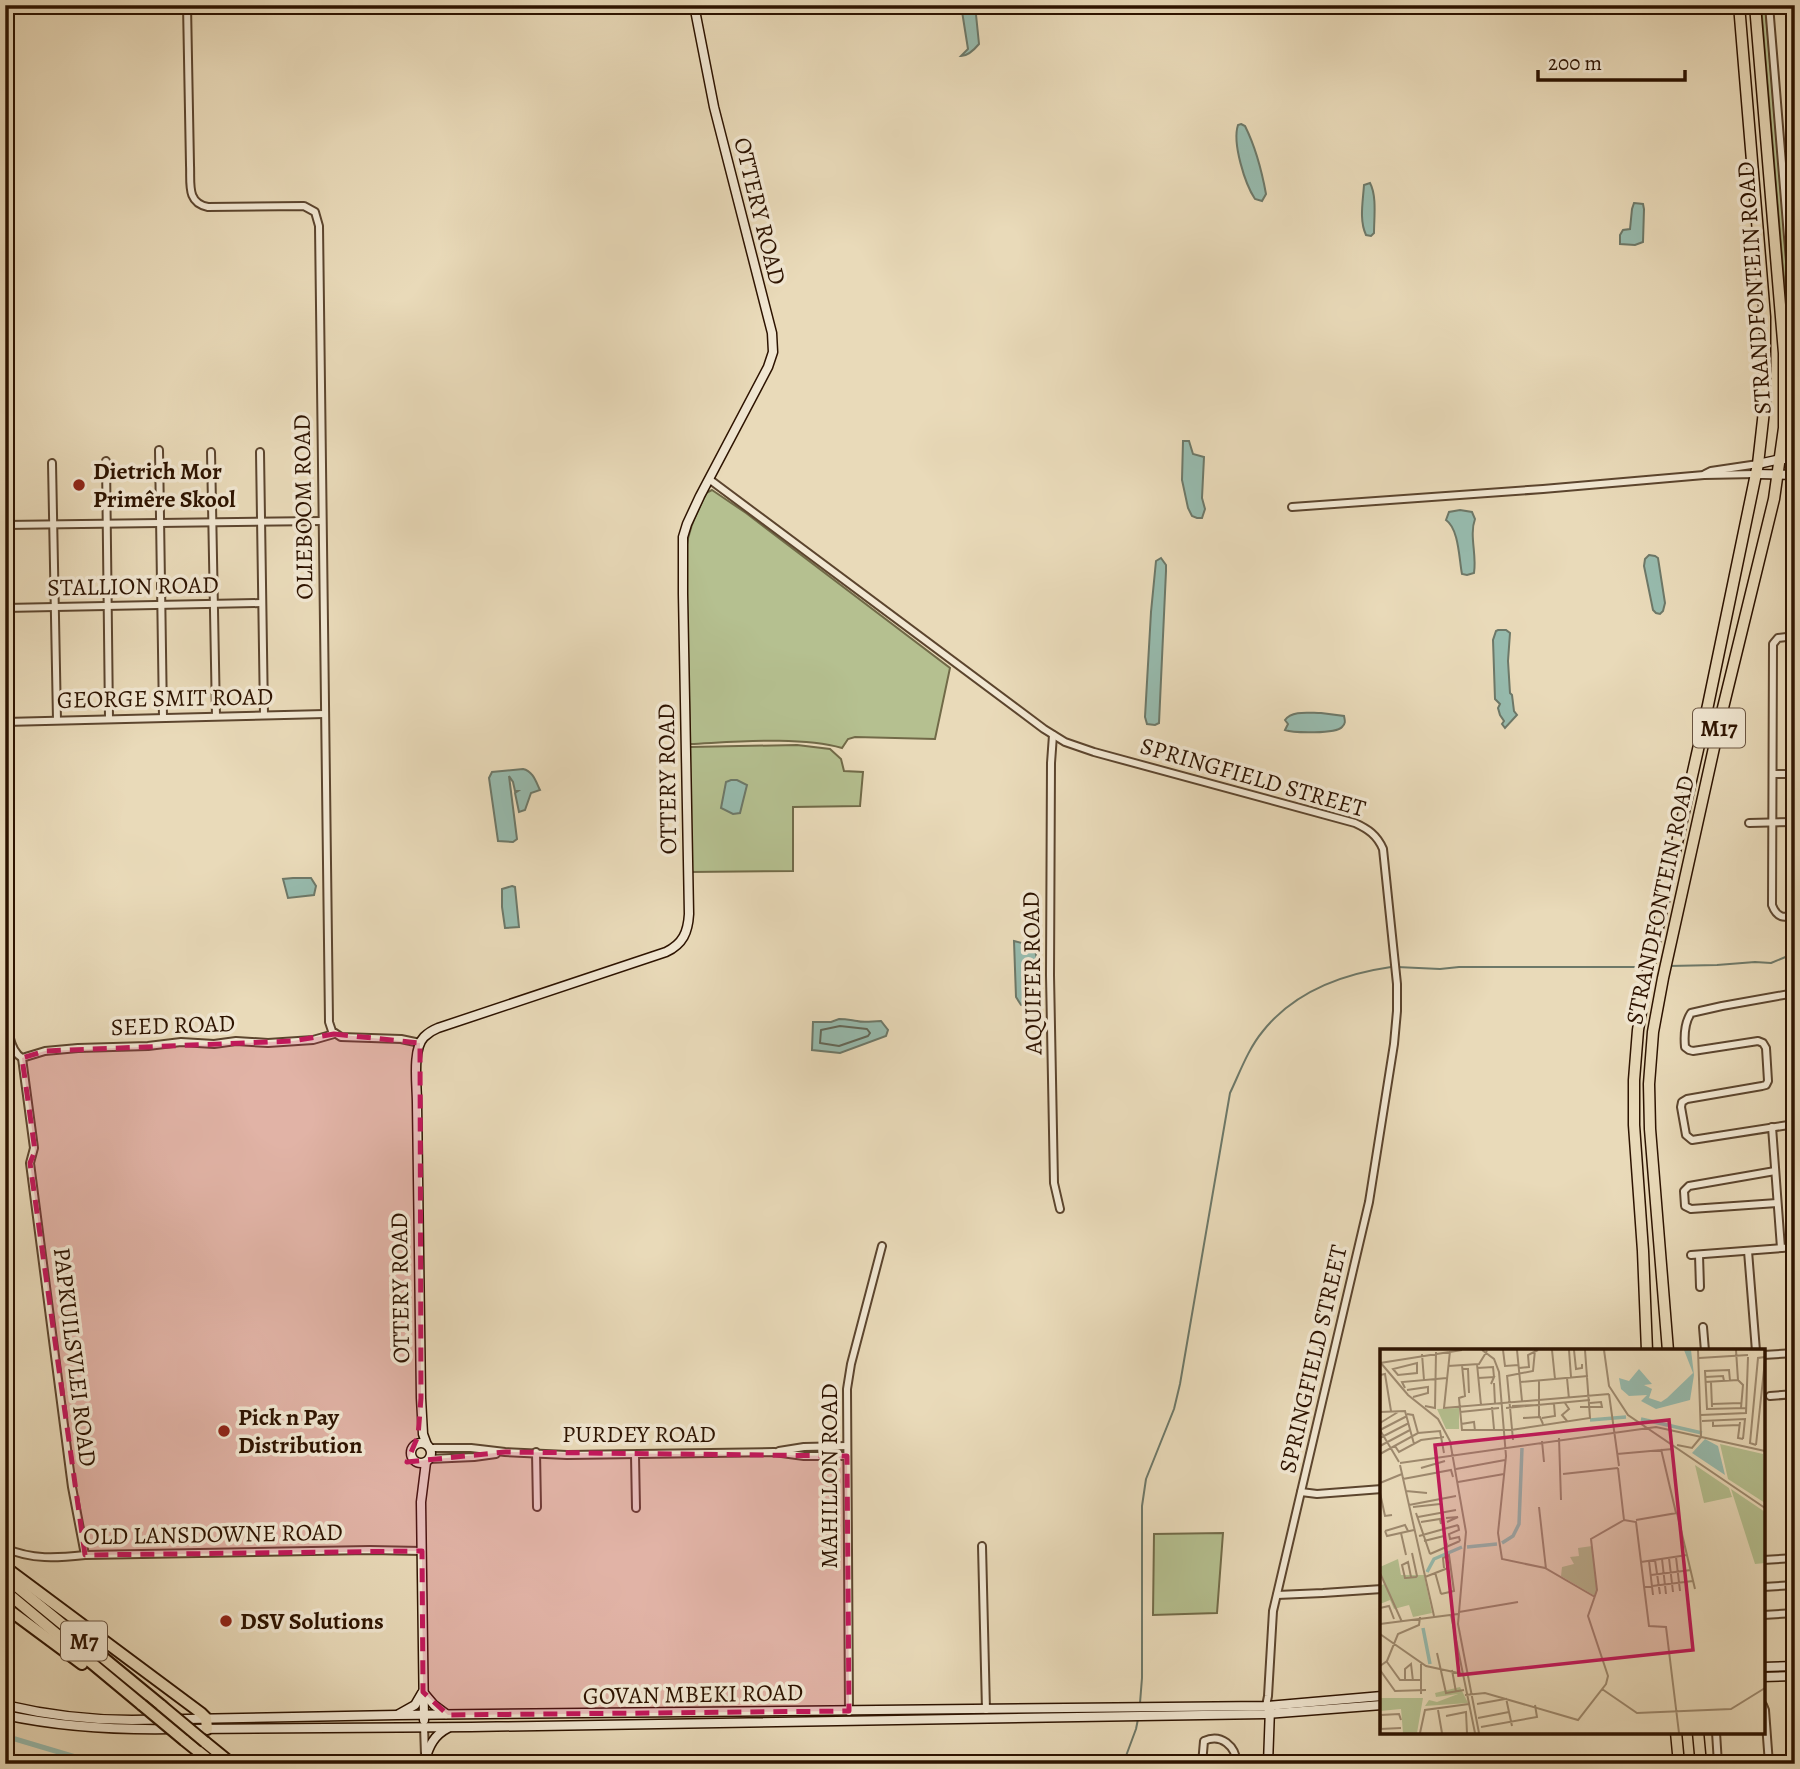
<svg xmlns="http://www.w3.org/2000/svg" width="1800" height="1769" font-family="Alegreya,serif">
<rect width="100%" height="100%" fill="#e9dab9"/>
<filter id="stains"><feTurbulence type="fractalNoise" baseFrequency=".00286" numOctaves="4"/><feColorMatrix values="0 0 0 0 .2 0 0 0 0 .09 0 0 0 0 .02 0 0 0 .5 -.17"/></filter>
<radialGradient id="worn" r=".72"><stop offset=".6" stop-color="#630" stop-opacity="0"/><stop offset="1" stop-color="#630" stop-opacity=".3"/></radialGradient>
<g fill="#b5c090" stroke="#716a48" stroke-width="2">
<polygon points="1761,5 1765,5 1767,25 1795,353 1795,452 1792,449 1794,404 1793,358 1783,269"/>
<polygon points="1789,145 1792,145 1795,175 1795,246 1791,239 1785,156 1785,149"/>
<path d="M712,490L746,513L950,668L935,739L855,737L848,739L842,748C800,736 735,742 690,744L686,551C688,529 697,513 706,493Z"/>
<polygon points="797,745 830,749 841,759 844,771 863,772 860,806 793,807 793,871 690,872 690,747"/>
<polygon points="1223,1533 1217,1613 1153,1615 1154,1534"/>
</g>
<g fill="#97bbae" stroke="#6d7868" stroke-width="2">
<path d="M961,5H975L979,44C974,50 968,56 961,56L968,49Z"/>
<path d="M1241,124L1245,126C1255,146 1262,172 1266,194L1262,201L1255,199C1245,184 1232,143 1238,125Z"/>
<path d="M1370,183C1377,196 1374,218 1374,233L1371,236L1366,235C1359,220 1363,201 1364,185Z"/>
<polygon points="1634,203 1643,204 1644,209 1643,242 1635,245 1620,244 1620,235 1623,230 1630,229 1632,209"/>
<polygon points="1183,441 1189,441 1193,454 1204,457 1202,498 1205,509 1202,518 1197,518 1192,516 1188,508 1182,480"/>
<path d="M1460,510L1472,512L1475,519C1469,535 1477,555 1474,573L1467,575L1462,574C1459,559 1459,529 1446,520L1449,512Z"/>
<polygon points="1649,555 1655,556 1658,558 1665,603 1663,611 1660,614 1656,613 1653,610 1644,566 1645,559"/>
<polygon points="1161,558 1166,565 1166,571 1159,723 1155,725 1147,724 1145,717 1151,612 1156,561"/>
<polygon points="1498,630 1506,630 1510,633 1508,661 1510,693 1512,695 1514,711 1517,715 1505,728 1502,724 1504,721 1500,715 1498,708 1500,704 1495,699 1493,640 1496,631"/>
<path d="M1321,713L1344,716C1345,721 1346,723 1342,727C1336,734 1293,733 1285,730L1288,724L1285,720C1292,710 1309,713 1321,713Z"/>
<path d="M523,769C533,771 536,782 540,790L531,793L525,810L519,812L515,793L518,791H515L513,782L509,776L517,839L513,842L498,841L489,778L492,772Z"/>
<polygon points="731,780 737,780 747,785 740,813 733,814 721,808 726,782"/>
<polygon points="293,878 311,878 316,886 314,895 288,898 283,879"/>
<polygon points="512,886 515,887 519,927 505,928 502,907 502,889"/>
<polygon points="1014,941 1034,946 1037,959 1034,997 1031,1003 1025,1006 1021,1005 1016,997"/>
<path d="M839,1019C846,1019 850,1020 857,1021C864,1023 873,1021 881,1021L888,1030L886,1036L840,1053L812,1050L813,1022H831Z"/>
</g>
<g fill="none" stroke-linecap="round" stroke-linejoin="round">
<polygon stroke="#626757" stroke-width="2" points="840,1026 867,1029 870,1033 868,1036 839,1046 820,1043 821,1030"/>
<g stroke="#6d7868" stroke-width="2">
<polyline points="1669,966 1717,965 1755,962 1771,963 1795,953"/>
<polyline points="1397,967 1440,969 1459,967 1646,967"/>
<path d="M1140,1703L1142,1678V1506L1146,1479L1174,1409L1180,1384L1230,1093C1240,1072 1248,1049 1263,1031C1295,991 1342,974 1391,967"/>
<polyline points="1123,1764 1136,1729 1138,1719"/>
</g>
<polyline stroke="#97bbae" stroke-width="5" points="5,1736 99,1764"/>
<g stroke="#5c452e" stroke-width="10">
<g id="street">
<path d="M187,5L190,165C191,183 186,203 208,207L304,206L315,212L319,226L329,1022L332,1031L341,1037L401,1039L420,1043"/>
<polyline points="1769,5 1795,322"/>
<polyline points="159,450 163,717"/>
<polyline points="211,452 216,716"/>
<polyline points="260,452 264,715"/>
<polyline points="106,461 109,718"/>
<polyline points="52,463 57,720"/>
<polyline points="1705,474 1711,471 1758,464"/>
<path d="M709,479L1044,729L1065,742L1094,752L1355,823C1368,829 1377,835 1383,849L1397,984V1011L1394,1044L1369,1202L1273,1611L1268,1696L1266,1706"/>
<polyline points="1292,507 1543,489 1704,475 1756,474"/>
<polyline points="5,525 322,521"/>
<polyline points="5,608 261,603"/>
<path d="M1795,636L1778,638L1773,644L1772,905C1777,918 1784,919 1795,914"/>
<polyline points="5,722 325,714"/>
<polyline points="1053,735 1051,763 1050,975 1054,1183 1060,1209"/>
<polyline points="1773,774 1795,774"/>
<polyline points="1749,823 1795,822"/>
<path d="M1795,993L1722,1006L1691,1013C1685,1022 1684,1036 1685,1047L1689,1050L1693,1051L1758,1041L1763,1043L1766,1048L1768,1081L1766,1085L1762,1086L1687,1099L1682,1102L1681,1107L1686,1135L1692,1140L1795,1124"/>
<polyline points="1791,994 1795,1045"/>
<path d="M5,997C7,1014 6,1049 22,1058L45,1051L78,1048L148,1046L181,1042L214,1044L236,1041L268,1043L313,1040L334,1034"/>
<polyline points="22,1058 34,1148 30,1163 72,1487 85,1555"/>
<polyline points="1772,1127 1781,1248"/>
<polyline points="1775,1171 1689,1186 1684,1191 1685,1206 1691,1209 1777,1203"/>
<polyline points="1748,1251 1756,1351"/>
<polyline points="1691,1255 1795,1247"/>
<polyline points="1699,1255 1700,1287"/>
<polyline points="1703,1327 1705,1351"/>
<polyline points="1763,1355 1795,1353"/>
<polyline points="1770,1396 1795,1394"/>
<polyline points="429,1448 471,1448 505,1452 567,1455 774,1452 804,1456 847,1456"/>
<polyline points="779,1451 804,1447 847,1446"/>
<polyline points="536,1452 537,1507"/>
<polyline points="635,1455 636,1508"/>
<polyline points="429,1459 474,1457 496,1454"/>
<polyline points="1301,1492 1317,1494 1382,1489"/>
<polyline points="982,1546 986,1710"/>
<path d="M5,1548C32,1560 57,1558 85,1555L370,1550L422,1551"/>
<polyline points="1763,1560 1795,1558"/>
<polyline points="1763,1587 1795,1585"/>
<polyline points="1277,1595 1323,1593 1382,1589"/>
<polyline points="1763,1615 1795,1613"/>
<polyline points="1763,1705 1765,1710 1769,1764"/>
<polyline points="849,1712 847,1389 851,1364 882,1246"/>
<polyline points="424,1726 425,1755"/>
<polyline points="1716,1732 1718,1764"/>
<path d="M1202,1764L1204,1741C1221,1733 1236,1746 1237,1764"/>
</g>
</g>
<g stroke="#2d1300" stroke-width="11">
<g id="secondary">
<polyline points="1780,5 1795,13"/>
<polyline points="1758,464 1781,459 1795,459"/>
<polyline points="1756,474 1795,475"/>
<circle cx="421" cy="1453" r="10"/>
<path d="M427,1445L423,1434L421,1398L417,1103C417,1086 412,1049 424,1037C428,1033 433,1030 438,1028L666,952C683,944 688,932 689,914L683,594V537L687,524L700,496L768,367L773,352L772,333L714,107L694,5"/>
<polyline points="1763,1667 1795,1666"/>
<polyline points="1763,1677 1795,1676"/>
<polyline points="423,1692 434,1705 446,1714"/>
<path d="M5,1705C47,1715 90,1720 132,1720L397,1715L1266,1706L1382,1696"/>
<polyline points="399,1714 415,1705 422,1693"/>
<path d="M5,1715C61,1727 116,1730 173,1729"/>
<polyline points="424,1720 421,1502 426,1462"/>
<polyline points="189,1729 471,1727 1265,1714 1382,1705"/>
<path d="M425,1760C429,1746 434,1735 448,1728"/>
<polyline points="1268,1764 1270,1708"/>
</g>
</g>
<g stroke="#2d1300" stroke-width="13">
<g id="primary">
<polyline points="1647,1351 1643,1251 1634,1125 1634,1080 1638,1030 1647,976 1708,705 1758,464 1765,402 1765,317 1739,5"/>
<polyline points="1668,1351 1650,1129 1649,1084 1653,1032 1663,978 1721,716 1774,499 1784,428 1784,353 1755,5"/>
<polyline points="1676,1732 1679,1764"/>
<polyline points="1698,1732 1701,1764"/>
</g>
</g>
<g stroke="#2d1300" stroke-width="14">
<g id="highway">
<polyline points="5,1567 201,1713 206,1718 207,1729"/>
<polyline points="5,1577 162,1706"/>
<polyline points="5,1591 142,1705"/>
<polyline points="5,1607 82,1664"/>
<polyline points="184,1740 214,1764"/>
<polyline points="205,1742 232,1764"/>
</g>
</g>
<use href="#street" stroke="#f1e7d2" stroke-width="6"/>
<use href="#secondary" stroke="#f1e7d2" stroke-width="8"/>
<use href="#primary" stroke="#e9dab9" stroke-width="10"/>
<use href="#highway" stroke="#e9dab9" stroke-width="10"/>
<g stroke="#2d1300" stroke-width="14" stroke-linecap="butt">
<g id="highway-bridge">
<polyline points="142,1705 184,1740"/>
<polyline points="162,1706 205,1742"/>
</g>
</g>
<use href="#highway-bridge" stroke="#e9dab9" stroke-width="10"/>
</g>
<path fill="#c2185b" fill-opacity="0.2" stroke="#c2185b" stroke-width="5" stroke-dasharray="14 9" stroke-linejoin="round" d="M334,1034L420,1043L421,1398L418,1436L407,1462L505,1452L847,1456L849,1711L448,1715L423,1692L422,1551L85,1555L30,1163L35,1151L22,1058L45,1051L293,1041Z"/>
<g fill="#8f2418" stroke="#f1e7d2" stroke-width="2.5">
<circle cx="79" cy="485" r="7"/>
<circle cx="224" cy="1431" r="7"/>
<circle cx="226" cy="1621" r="7"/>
</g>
<g text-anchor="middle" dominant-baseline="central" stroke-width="7" stroke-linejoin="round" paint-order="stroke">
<g fill="#f1e7d2" stroke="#68533f" stroke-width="2">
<rect x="1693" y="708.5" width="52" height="39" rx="5"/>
<rect x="61" y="1621.5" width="46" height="39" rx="5"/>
</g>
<g font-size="23" font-weight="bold" fill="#2d1300">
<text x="1719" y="728">M17</text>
<text x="84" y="1641">M7</text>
</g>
<g font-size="24" fill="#2d1300" stroke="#f1e7d2">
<text transform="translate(760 211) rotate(76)">OTTERY ROAD</text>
<text transform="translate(1754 288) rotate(-94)">STRANDFONTEIN ROAD</text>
<text transform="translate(303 507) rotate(-91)">OLIEBOOM ROAD</text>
<text transform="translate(133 586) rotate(-1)">STALLION ROAD</text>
<text transform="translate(165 698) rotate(-1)">GEORGE SMIT ROAD</text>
<text transform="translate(1253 777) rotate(16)">SPRINGFIELD STREET</text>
<text transform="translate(667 779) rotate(-91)">OTTERY ROAD</text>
<text transform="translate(1660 900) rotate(-78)">STRANDFONTEIN ROAD</text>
<text transform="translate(1032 973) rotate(-91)">AQUIFER ROAD</text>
<text transform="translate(173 1025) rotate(-2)">SEED ROAD</text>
<text transform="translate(400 1288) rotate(-91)">OTTERY ROAD</text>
<text transform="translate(75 1357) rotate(83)">PAPKUILSVLEI ROAD</text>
<text transform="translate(1313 1359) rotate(-77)">SPRINGFIELD STREET</text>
<text x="639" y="1434">PURDEY ROAD</text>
<text transform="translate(829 1476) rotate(-90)">MAHILLON ROAD</text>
<text transform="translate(213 1534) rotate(-1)">OLD LANSDOWNE ROAD</text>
<text transform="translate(693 1694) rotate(-1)">GOVAN MBEKI ROAD</text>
</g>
<g font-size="24" font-weight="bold" fill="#2d1300" stroke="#f1e7d2" text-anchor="start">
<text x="93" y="471">Dietrich Mor<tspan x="93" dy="28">Primêre Skool</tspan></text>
<text x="238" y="1417">Pick n Pay<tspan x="238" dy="28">Distribution</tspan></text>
<text x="240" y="1621">DSV Solutions</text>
</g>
</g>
<g transform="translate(1380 1349)">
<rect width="385" height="385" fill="#e9dab9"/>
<path d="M79,59V80H66L57,60ZM340,95L383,105L385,154L348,130ZM315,116L349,139L352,148L324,154ZM351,140L385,163V214L375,215ZM212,197L217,239L215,247L181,227L182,218L194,215L190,208L199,207L198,199ZM18,210L21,226H44L52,264L33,268L29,256L14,260L10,251L0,255V237L4,235L0,218ZM80,338L88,354L45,357L49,351L57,353L78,345L56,348L55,344ZM0,349H43L37,384H23L21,360L0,362Z" fill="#b5c090"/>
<path d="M304,1H311L314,26L310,51L276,60L261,52L267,46L249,47L241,40L239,29L249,32L259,20L272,35L264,36L272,40L269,49L281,53L287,49L313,24ZM325,90L338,97L345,126L312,104Z" fill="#97bbae"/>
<path fill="none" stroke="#97bbae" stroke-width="3.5" d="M261,70L322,84M210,71L246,68M122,194L133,187L139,175L142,99M87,198L117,195M47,223L54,210L82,198M43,279L50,315"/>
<path fill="none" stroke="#9e8a6f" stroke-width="2" d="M102,1L114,10L119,23L126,107L118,184L122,210L165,219L215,248M123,1L125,17L139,16M137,1L142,52M172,1L175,30M189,1L191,28M194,1L196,20L202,19V15M224,1L229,37L248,66L385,159M318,1L321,88M356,1L358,31L363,36L361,59M70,2L64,59L229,45M42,5L44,31M319,9L368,6M0,13L28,46L58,70L70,92L86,183L78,275L99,384M0,14L82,1M37,14V24L18,26L13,20ZM97,15L101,56M82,16L85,47L79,49L82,81H131L210,69L205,1M68,17L99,15L107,2M97,19L113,18L114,28M139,19L149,18L148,6L158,1M83,20H88L89,44M324,22L349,21L350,32M325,22L327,60L366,59M0,26L5,25L11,62M127,26L133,91M127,27L153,22L155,1M325,28L343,27L344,32M98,29L114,28L111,35M187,29L189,50M140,33L208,27M325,33L358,31M331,33L332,58M114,34L115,55M25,39L22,33L67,29M27,41L48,38V44L33,48M229,45L239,117M185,54L189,60L182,66L187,72M332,55L361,54M45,57L55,59L56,3M132,57L158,56M112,58L114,80M200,58H222L221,53L210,54M126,59L210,51M0,63L25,62L34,95M80,63L119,59M27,65L33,66L38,84M321,66L366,64L368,8M159,68V31M143,69L160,68L163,75M162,69L175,67L174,55M322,72L365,70L363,90M333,72V77L360,76M360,73L358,89L363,90M0,74L18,63M81,75L94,73L95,82M0,81L19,113M0,81L27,67M0,89L29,74M179,89L181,151M162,92L164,113M297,96L312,99L321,88M376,96L370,94L378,9L385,8M376,96L385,11M0,97L30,81M15,97L19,103L41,91L64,88M281,100L296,164M0,105L38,84L60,82L64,104M237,105L293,100M20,114L276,78L385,102M20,116L54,267M41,119L65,112M76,120L125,111M183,125L238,119M23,130L71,121L73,128M78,133L124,125M0,134L22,125M26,142L47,144M0,144L5,167L12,166M29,156L76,147M33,158L60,155M159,158L166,220M36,164L50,205M38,168L76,161M66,169L78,168L67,173M244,171L256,173L269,277L286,278L299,384M256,171L297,164L315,240M41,173L60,170L61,175M78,176L79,181L69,185L70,190L79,188L80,192M5,182L7,187L34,181M5,182L25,176L28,182M21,184L26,206M39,187L78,176M44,192L64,187L67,196M50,205L80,192M296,208L300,242M289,209L293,243M282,210L286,245M275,211L280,245M269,212L273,246M304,212L307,241M261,213L307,206M55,223L61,245M0,224L22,273M271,226L311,221M31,228L28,213L22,216L25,229H26L36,228L37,227L32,204M45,228L68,219M264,238L313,232M61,245L74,242L69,206L63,209L64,219M0,259L9,257L14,270M79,263L138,253M71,266L95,384M0,275L78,265M0,285L46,317L83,325M57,304L66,344L84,341M7,313L20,331H41M41,315V345M0,317L7,312L18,285L39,276L40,268M0,321L15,342L46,341M72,321L76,343M25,332V320L31,315L33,332M222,340L257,364L351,360L385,339M85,346L105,344L198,371L226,335L228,327L208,267L217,241L211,190L244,171L238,119M126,349L132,377M97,355L125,350M58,361L62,384M66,367L86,363L87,384M98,369L129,363M101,378L157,368L155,356M0,380L21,379M1,380V366L19,365L21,371M40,384L45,361L89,355"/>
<path fill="#c2185b" fill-opacity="0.15" stroke="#c2185b" stroke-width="3.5" d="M289,71L313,301L79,326L55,96Z"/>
<rect width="385" height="385" fill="none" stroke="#2d1300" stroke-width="3.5"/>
</g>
<rect width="1800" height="1769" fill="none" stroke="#e9dab9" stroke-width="28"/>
<rect x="7" y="7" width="1786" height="1755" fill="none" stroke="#2d1300" stroke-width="3.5"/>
<rect x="14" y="14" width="1772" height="1741" fill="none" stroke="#2d1300" stroke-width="2"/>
<path d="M1538 70v10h147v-10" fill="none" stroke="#2d1300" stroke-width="3.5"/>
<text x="1548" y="70" font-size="21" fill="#2d1300" stroke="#f1e7d2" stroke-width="5" paint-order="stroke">200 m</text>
<rect width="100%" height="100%" filter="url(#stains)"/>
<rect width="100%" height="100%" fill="url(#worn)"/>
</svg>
